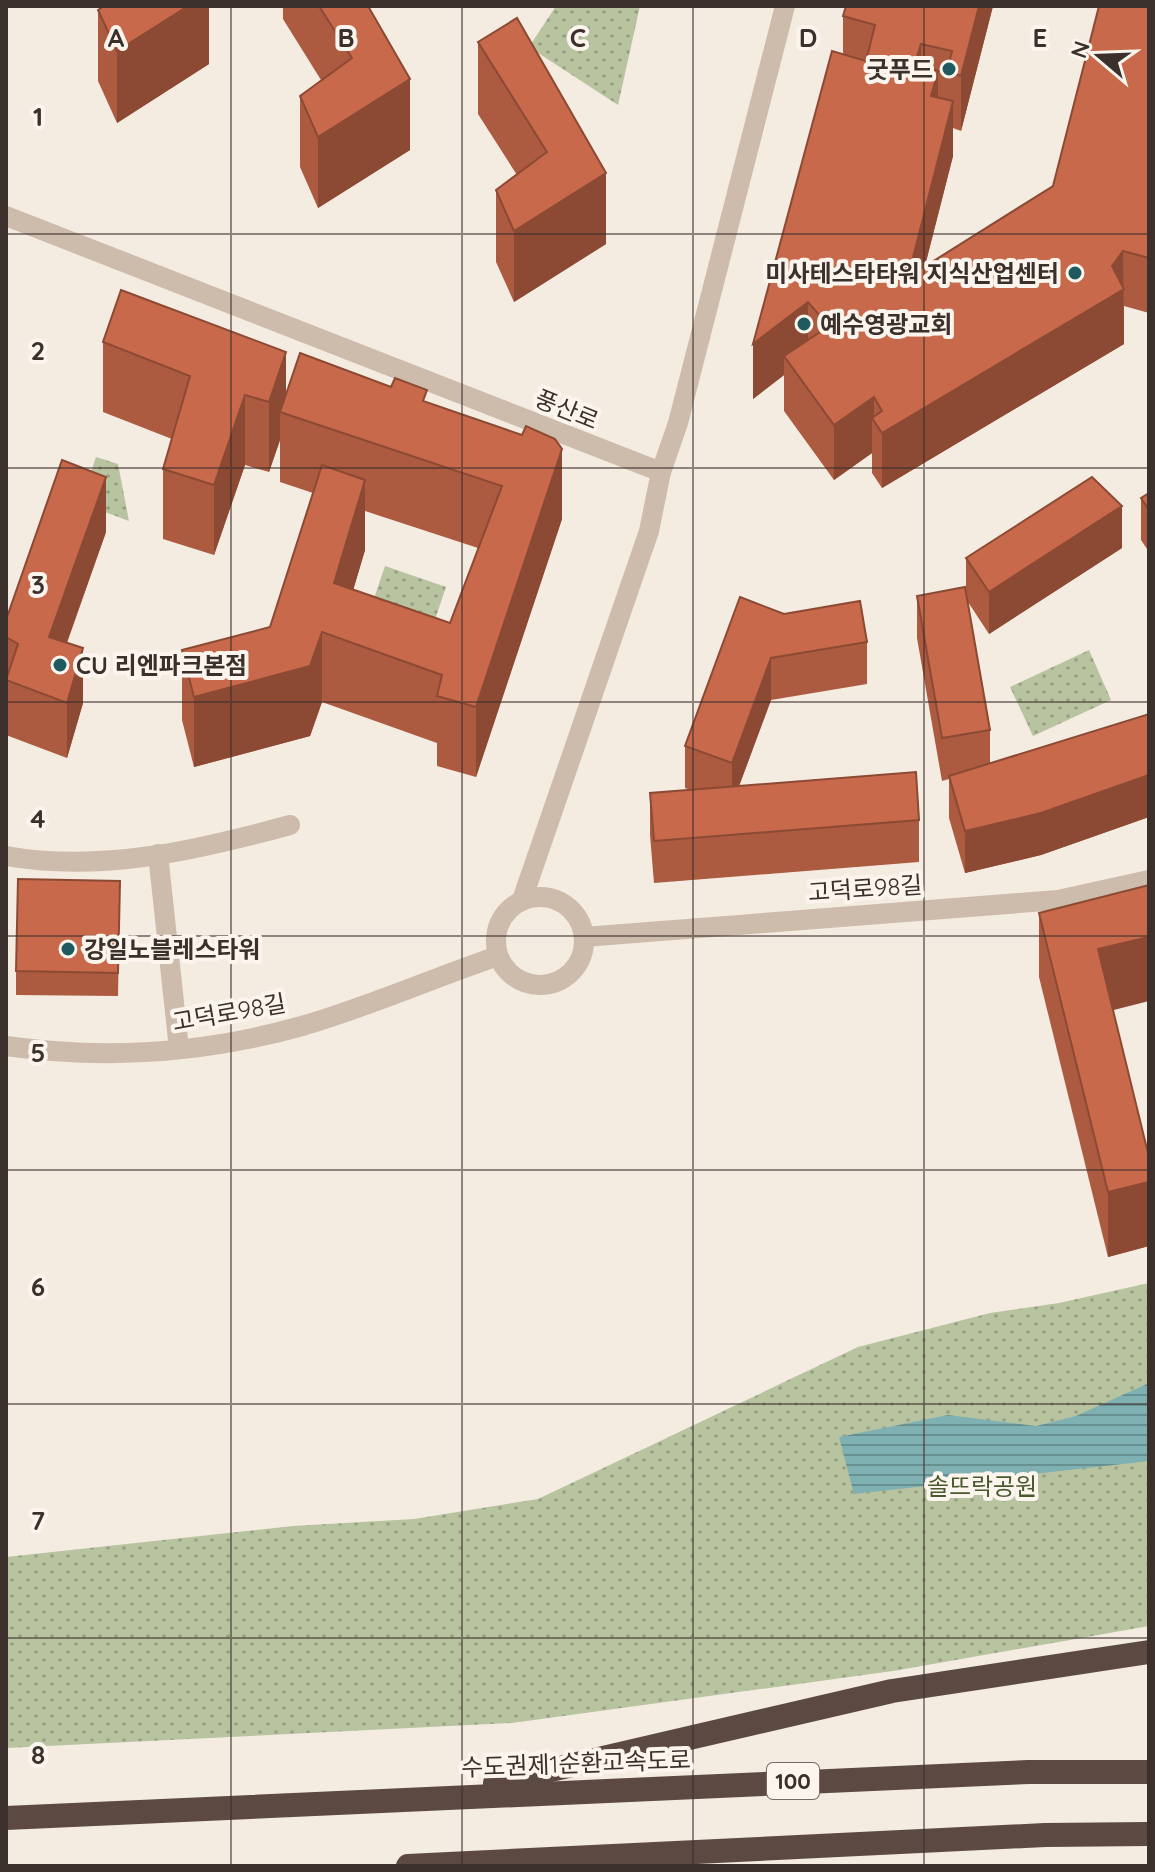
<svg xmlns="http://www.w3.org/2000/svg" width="1155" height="1872" font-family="Quicksand,'Noto Sans KR',sans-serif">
<defs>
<pattern id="grass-dots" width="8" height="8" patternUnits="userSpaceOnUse" patternTransform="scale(2)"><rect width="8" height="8" fill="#b8c4a0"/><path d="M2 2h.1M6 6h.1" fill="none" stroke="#97a083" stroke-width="1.8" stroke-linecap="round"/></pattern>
<pattern id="water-rules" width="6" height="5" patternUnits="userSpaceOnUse" patternTransform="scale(2)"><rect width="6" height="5" fill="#7fb0b2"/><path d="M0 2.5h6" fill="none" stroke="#699091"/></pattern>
</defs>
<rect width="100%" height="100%" fill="#f4ebe1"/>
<g fill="url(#grass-dots)">
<polygon points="556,6 640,6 618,105 529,47"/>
<polygon points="96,457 118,464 129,521 81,503"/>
<polygon points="385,566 446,587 425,649 364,628"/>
<polygon points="1089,650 1111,700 1033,736 1010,687"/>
<polygon points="1149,1283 1149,1626 893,1671 512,1723 6,1748 6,1557 293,1526 414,1519 538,1499 858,1347 990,1313 1059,1303"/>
</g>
<polygon fill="url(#water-rules)" points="1149,1383 1149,1461 854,1494 839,1437 948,1415 1036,1426 1076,1416"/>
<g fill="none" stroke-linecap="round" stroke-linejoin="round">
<g stroke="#cdbbac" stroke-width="20">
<polyline points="6,216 661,472"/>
<polyline points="158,854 179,1049"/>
<path d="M6,856C101,873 198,850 290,825"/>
<circle cx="540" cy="941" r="44"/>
<polyline points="522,900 649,531 661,472 678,423 785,6"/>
<polyline points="584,937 1058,900 1149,880"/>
<path d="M6,1046C105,1060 206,1053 302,1026C368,1007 433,978 498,956"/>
</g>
<g stroke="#5c4a42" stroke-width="24">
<polyline points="495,1783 892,1691 1149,1652"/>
<polyline points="6,1818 1029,1772 1149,1772"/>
<polyline points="408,1866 1045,1835 1149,1834"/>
</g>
</g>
<g fill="#ac5a40" fill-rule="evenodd">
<polygon points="209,6 209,64 117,123 98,81 98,10"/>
<polygon points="283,6 368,6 410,150 318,208 300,167 300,96 321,80 283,19"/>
<polygon points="846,6 993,6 961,131 953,128 953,156 925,266 1053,186 1149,6 1149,313 1124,306 1124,344 882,488 872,473 872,453 834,480 784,411 784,375 753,399 843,54 843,16"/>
<polygon points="478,42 606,244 514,302 496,262 496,190 517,175 478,114"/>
<path d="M103,342L286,394L427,402L562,519L476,777L437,766V743L322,702L310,736L194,767L182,720V650L270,627L313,493L280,482V440L269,472L245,465L214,555L163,539V469L172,439L103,412ZM365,511L478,548L450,623L353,590L365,550Z"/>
<polygon points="1149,493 1149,552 1141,540 1141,498"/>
<polygon points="106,532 67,643 83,703 67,758 6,735 6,620"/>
<polygon points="1122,548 989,634 968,602 990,730 990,763 1149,714 1149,817 1041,855 965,873 949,818 949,779 942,781 917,638 917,596 966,593 966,558"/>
<polygon points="784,614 867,642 867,684 771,700 739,786 919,820 919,862 654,883 650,835 650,793 691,790 685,788 685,746"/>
<polygon points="120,881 118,996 16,995 16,971"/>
<polygon points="1039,913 1113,1010 1149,1157 1149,1246 1108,1257 1039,977"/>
</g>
<g fill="#8c4a34">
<polygon points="188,6 209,6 209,64 117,123 117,51"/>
<polygon points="979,6 993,6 961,131 961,76"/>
<polygon points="921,44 921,99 915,63"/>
<polygon points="938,71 938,125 931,96"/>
<polygon points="410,79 410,150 318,208 318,137"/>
<polygon points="953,101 953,156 908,332 908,277"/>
<polygon points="606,173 606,244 514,302 514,231"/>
<polygon points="1123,251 1124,344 882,488 882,433 1112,266"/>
<polygon points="808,302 808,357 784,356 784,375 753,399 753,344"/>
<polygon points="286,352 286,414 280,412 280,440 269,472 269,402"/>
<polygon points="245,395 245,465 214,555 214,485"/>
<polygon points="874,397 874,421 872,418 872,453 834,480 834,425"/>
<polygon points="562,449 562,519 476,777 476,707"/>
<polygon points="106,477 106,532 49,692 49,637"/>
<polygon points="365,480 365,550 339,638 334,583"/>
<polygon points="1122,506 1122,548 989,634 989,592"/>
<polygon points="322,632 322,702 310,736 194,767 194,697"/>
<polygon points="83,648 83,703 67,758 67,703"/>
<polygon points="771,658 771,700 732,805 732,763"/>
<polygon points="1149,775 1149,817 1041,855 965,873 965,831"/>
<polygon points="1149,937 1149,1001 1098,1014 1098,949"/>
<polygon points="1149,1182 1149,1246 1108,1257 1108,1192"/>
</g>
<g fill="#c8694b" stroke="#8c4a34" stroke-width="2">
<polygon points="104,6 188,6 117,51 98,10"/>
<polygon points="319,6 368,6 410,79 318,137 300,96 352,58"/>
<polygon points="846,6 979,6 961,76 947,71 952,51 921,44 915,63 938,71 931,96 953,101 908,277 1053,186 1099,6 1149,6 1149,258 1123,251 1112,266 1124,289 882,433 872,418 882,411 874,397 834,425 784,356 829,326 808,302 753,344 832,51 866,61 875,25 843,16"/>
<polygon points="517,18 606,173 514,231 496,190 547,152 478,42"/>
<polygon points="121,290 286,352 269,402 245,395 214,485 163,469 190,376 103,342"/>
<polygon points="300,353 391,387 395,378 427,390 423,401 522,435 526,426 555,439 562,449 476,707 437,696 442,675 322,632 310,666 194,697 182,650 270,627 322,465 365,480 334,583 450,623 502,486 280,412"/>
<polygon points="62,460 106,477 49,637 83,648 67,703 6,680 18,644 6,637 6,620"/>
<polygon points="1092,477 1122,506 989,592 966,558"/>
<polygon points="1149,493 1149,510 1141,498"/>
<polygon points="965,587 990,730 942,738 917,596"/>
<polygon points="740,597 784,614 860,601 867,642 771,658 732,763 685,746"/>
<polygon points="1149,714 1149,775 1041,813 965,831 949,776"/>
<polygon points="916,772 919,820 654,841 650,793"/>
<polygon points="18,879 120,881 118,973 16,971"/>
<polygon points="1149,885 1149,937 1098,949 1149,1157 1149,1182 1108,1192 1039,913"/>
</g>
<path fill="none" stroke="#3b302b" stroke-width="2" stroke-opacity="0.55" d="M231,6V1866M462,6V1866M693,6V1866M924,6V1866M6,234H1149M6,468H1149M6,702H1149M6,936H1149M6,1170H1149M6,1404H1149M6,1638H1149"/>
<g fill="#1f5a5e" stroke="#fbf5ee" stroke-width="3">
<circle cx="949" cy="69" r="8"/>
<circle cx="1075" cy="273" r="8"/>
<circle cx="804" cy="324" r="8"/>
<circle cx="60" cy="665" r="8"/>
<circle cx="68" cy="949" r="8"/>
</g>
<g text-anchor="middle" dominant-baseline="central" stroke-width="8" stroke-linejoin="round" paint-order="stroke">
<rect fill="#fbf5ee" stroke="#756b66" stroke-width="2" x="767" y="1763" width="52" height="36" rx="6"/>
<g font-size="22" font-weight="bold" fill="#3b302b">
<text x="793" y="1781">100</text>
</g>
<g font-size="24" font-weight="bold" fill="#3b302b" stroke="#fbf5ee" text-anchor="start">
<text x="933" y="69" text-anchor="end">굿푸드</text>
<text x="1059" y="273" text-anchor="end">미사테스타타워 지식산업센터</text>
<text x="820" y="324">예수영광교회</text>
<text x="76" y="665">CU 리엔파크본점</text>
<text x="84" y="949">강일노블레스타워</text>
</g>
<g font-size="24" fill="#3b302b" stroke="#fbf5ee">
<text transform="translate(567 409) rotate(22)">풍산로</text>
<text transform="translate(865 888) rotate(-4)">고덕로98길</text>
<text transform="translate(229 1012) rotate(-10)">고덕로98길</text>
<text transform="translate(576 1763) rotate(-2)">수도권제1순환고속도로</text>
</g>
<g font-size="24" fill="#4a5a2e" stroke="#fbf5ee">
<text x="982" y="1486">솔뜨락공원</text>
</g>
</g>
<g font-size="26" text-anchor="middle" font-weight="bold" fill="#3b302b" stroke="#fbf5ee" stroke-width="8" stroke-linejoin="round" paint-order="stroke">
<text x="116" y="47">A</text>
<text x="346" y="47">B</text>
<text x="578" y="47">C</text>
<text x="808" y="47">D</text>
<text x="1040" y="47">E</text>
<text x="38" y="126">1</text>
<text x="38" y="360">2</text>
<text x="38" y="594">3</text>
<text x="38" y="828">4</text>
<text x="38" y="1062">5</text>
<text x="38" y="1296">6</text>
<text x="38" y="1530">7</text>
<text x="38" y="1764">8</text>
</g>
<rect width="1155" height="1872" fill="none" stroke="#3b302b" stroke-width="16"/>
<g transform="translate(1099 56) rotate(289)" stroke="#fbf5ee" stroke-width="6" paint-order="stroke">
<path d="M0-6L14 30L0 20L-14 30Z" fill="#3b302b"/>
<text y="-12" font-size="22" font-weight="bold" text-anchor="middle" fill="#3b302b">N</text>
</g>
</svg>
